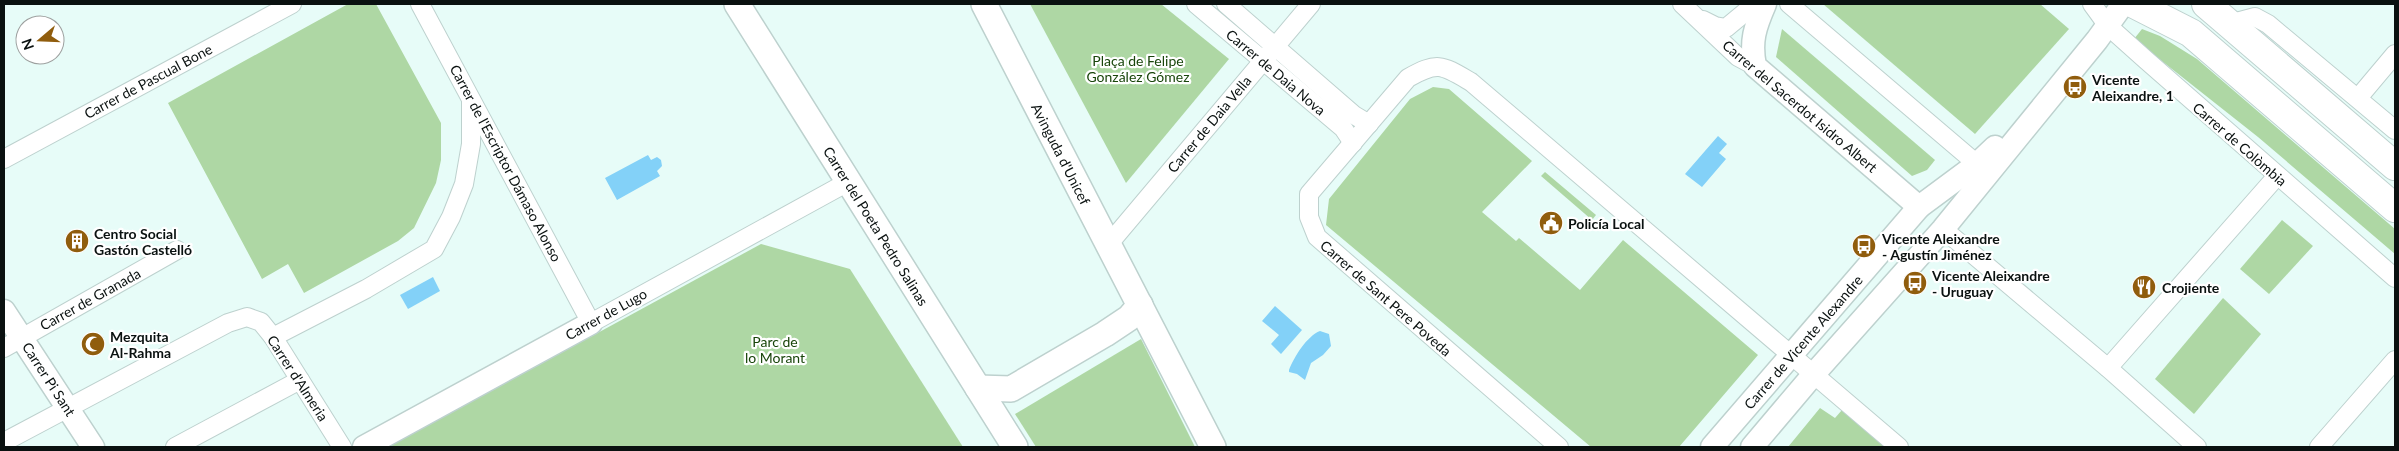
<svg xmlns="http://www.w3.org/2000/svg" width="2399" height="451" font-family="Lato,sans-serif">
<rect width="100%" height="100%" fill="#e7fcf8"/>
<g fill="#aed7a4">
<polygon points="348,4 376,4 441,123 441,160 436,183 414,228 398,241 304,293 288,264 262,279 168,103"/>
<polygon points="1030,4 1161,4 1229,59 1126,183"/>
<polygon points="1823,4 2040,4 2069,29 1975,134"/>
<polygon points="1782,29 1935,160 1927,170 1912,176 1776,57"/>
<polygon points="2142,29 2160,36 2197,59 2395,229 2395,254 2258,137 2134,39"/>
<polygon points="1433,87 1449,89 1532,161 1482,212 1516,241 1519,238 1580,290 1623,240 1758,355 1679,447 1591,447 1326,225 1329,199 1410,99"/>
<polygon points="1545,172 1596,215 1592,220 1541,176"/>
<polygon points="2282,220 2313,246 2269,294 2240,269"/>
<polygon points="761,244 850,269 963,447 388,447"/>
<polygon points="2223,298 2261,334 2194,414 2155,379"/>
<polygon points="1141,339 1195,447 1036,447 1015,414"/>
<polygon points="1820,408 1835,418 1842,410 1886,447 1788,447"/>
</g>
<g fill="#83d1f8">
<polygon points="1718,136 1727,144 1719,153 1726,159 1702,187 1685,174"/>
<polygon points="648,155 651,160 657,157 661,160 662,166 657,171 660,176 617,200 605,178"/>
<polygon points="433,277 440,291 408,309 400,295"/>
<polygon points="1275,306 1302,330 1281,354 1271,344 1279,335 1262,321"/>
<path d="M1320,331L1329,334L1331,346L1323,355L1311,363L1305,380L1297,374L1289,372V370C1294,357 1307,336 1320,331Z"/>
</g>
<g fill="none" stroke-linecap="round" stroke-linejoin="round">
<g stroke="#bdd1ce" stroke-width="20">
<g id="minor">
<polyline points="420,4 591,323 848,182"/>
<polyline points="1196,4 1343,128 1353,143"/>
<polyline points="1226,4 1354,115 1369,124"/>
<polyline points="1682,4 1738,57 1755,66"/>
<polyline points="1789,4 1977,164"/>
<polyline points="2092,4 2108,26 2146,60 2395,278"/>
<polyline points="1703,20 1715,26 1726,28 1755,4"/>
<polyline points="2229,24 2255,17 2268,24 2395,130"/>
<polyline points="2358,98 2395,54"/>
<polyline points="4,159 292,4"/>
<polyline points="1943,229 2108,368 2197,447"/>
<polyline points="1108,245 1311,4"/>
<polyline points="273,337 366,289 434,249 451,217 464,184 471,144 471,100"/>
<polyline points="4,348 177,250"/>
<polyline points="2108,368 2277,176"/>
<polyline points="4,442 228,323 247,317 261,322 273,337 342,447"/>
<polyline points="175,447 300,380"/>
<path d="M1559,447L1317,237L1309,217V194L1408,78C1438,61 1442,65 1471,82L1899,447"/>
<polyline points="2319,447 2395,360"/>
</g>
</g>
<g stroke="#bdd1ce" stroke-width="25">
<g id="tertiary">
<path d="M1765,4C1755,27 1750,41 1755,66L1919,207"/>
<polyline points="4,311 93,447"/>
<polyline points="364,447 591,323"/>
<polyline points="1712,447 1919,207 1977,164 1995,147"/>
<polyline points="1752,447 1813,375 1943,229 2097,40 2123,4"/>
</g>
</g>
<g stroke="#bdd1ce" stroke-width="28">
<g id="secondary">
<polyline points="737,4 1015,447"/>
<polyline points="984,4 1213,447"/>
<polyline points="978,388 1011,389 1105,334 1129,318 1140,305"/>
</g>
</g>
<g stroke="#bdd1ce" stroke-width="30">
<g id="primary">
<polyline points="2134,4 2191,33 2395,208"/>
<polyline points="2206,4 2395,166"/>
</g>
</g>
<use href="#minor" stroke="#fff" stroke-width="18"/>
<use href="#tertiary" stroke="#fff" stroke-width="22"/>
<use href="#secondary" stroke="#fff" stroke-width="25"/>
<use href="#primary" stroke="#fff" stroke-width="28"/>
</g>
<defs>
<g id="bus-disc" transform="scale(1.25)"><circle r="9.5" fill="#905d0d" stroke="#fff"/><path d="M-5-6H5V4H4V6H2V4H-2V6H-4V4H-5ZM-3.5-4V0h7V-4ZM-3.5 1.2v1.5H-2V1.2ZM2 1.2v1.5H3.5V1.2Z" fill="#fff"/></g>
<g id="civic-disc" transform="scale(1.25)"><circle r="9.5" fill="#905d0d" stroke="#fff"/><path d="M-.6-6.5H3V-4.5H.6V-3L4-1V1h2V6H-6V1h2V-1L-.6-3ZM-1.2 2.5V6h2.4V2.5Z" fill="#fff"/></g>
<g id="building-disc" transform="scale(1.25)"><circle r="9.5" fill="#905d0d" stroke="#fff"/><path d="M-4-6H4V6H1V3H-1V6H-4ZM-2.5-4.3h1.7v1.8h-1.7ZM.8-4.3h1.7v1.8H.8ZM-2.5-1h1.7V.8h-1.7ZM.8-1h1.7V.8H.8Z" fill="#fff"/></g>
<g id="restaurant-disc" transform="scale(1.25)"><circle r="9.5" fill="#905d0d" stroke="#fff"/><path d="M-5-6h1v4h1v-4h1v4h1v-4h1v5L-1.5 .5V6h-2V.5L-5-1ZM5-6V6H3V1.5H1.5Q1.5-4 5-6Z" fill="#fff"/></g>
<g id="mosque-disc" transform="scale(1.25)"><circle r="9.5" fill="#905d0d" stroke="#fff"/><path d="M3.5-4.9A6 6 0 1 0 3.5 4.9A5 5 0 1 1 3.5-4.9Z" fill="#fff"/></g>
</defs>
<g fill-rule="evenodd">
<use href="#bus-disc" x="2075" y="87"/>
<use href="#civic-disc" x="1551" y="223"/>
<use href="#building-disc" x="77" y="241"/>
<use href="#bus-disc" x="1864" y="246"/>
<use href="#bus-disc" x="1915" y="283"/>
<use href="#restaurant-disc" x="2144" y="287"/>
<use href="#mosque-disc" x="93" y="344"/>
</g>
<g text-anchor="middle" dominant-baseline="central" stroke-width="4.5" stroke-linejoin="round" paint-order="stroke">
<g font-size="14" fill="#18450a" stroke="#fff">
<text x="1138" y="60">Plaça de Felipe<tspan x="1138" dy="16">González Gómez</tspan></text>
<text x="775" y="341">Parc de<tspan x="775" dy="16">lo Morant</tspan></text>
</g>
<g font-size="14" fill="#0a1110" stroke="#fff">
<text transform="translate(1276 72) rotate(40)">Carrer de Daia Nova</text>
<text transform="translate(148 81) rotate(-28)">Carrer de Pascual Bone</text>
<text transform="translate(1800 106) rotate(40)">Carrer del Sacerdot Isidro Albert</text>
<text transform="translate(1209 124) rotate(-50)">Carrer de Daia Vella</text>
<text transform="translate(2240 144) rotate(41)">Carrer de Colòmbia</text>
<text transform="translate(1061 154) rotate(63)">Avinguda d'Unicef</text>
<text transform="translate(506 163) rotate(62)">Carrer de l'Escriptor Dámaso Alonso</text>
<text transform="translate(876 226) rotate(58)">Carrer del Poeta Pedro Salinas</text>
<text transform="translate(1386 298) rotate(41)">Carrer de Sant Pere Poveda</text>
<text transform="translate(90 299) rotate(-29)">Carrer de Granada</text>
<text transform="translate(606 314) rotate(-29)">Carrer de Lugo</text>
<text transform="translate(1803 342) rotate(-49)">Carrer de Vicente Alexandre</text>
<text transform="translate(298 378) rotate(57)">Carrer d'Almeria</text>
<text transform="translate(49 379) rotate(57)">Carrer Pi Sant</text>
</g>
<g font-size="14" font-weight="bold" fill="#0a1110" stroke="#fff" text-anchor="start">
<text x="2092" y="79">Vicente<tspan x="2092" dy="16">Aleixandre, 1</tspan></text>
<text x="1568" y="223">Policía Local</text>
<text x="94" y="233">Centro Social<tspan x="94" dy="16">Gastón Castelló</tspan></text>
<text x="1882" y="238">Vicente Aleixandre<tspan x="1882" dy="16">- Agustín Jiménez</tspan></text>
<text x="1932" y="275">Vicente Aleixandre<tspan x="1932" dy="16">- Uruguay</tspan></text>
<text x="2162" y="287">Crojiente</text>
<text x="110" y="336">Mezquita<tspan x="110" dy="16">Al-Rahma</tspan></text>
</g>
</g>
<rect width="2399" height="451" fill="none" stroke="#0a1110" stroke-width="10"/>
<g transform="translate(40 40) rotate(251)"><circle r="24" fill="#ffffff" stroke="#9da09f"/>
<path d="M0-4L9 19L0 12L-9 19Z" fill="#905d0d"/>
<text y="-8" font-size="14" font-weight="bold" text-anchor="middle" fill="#0a1110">N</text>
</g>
</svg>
